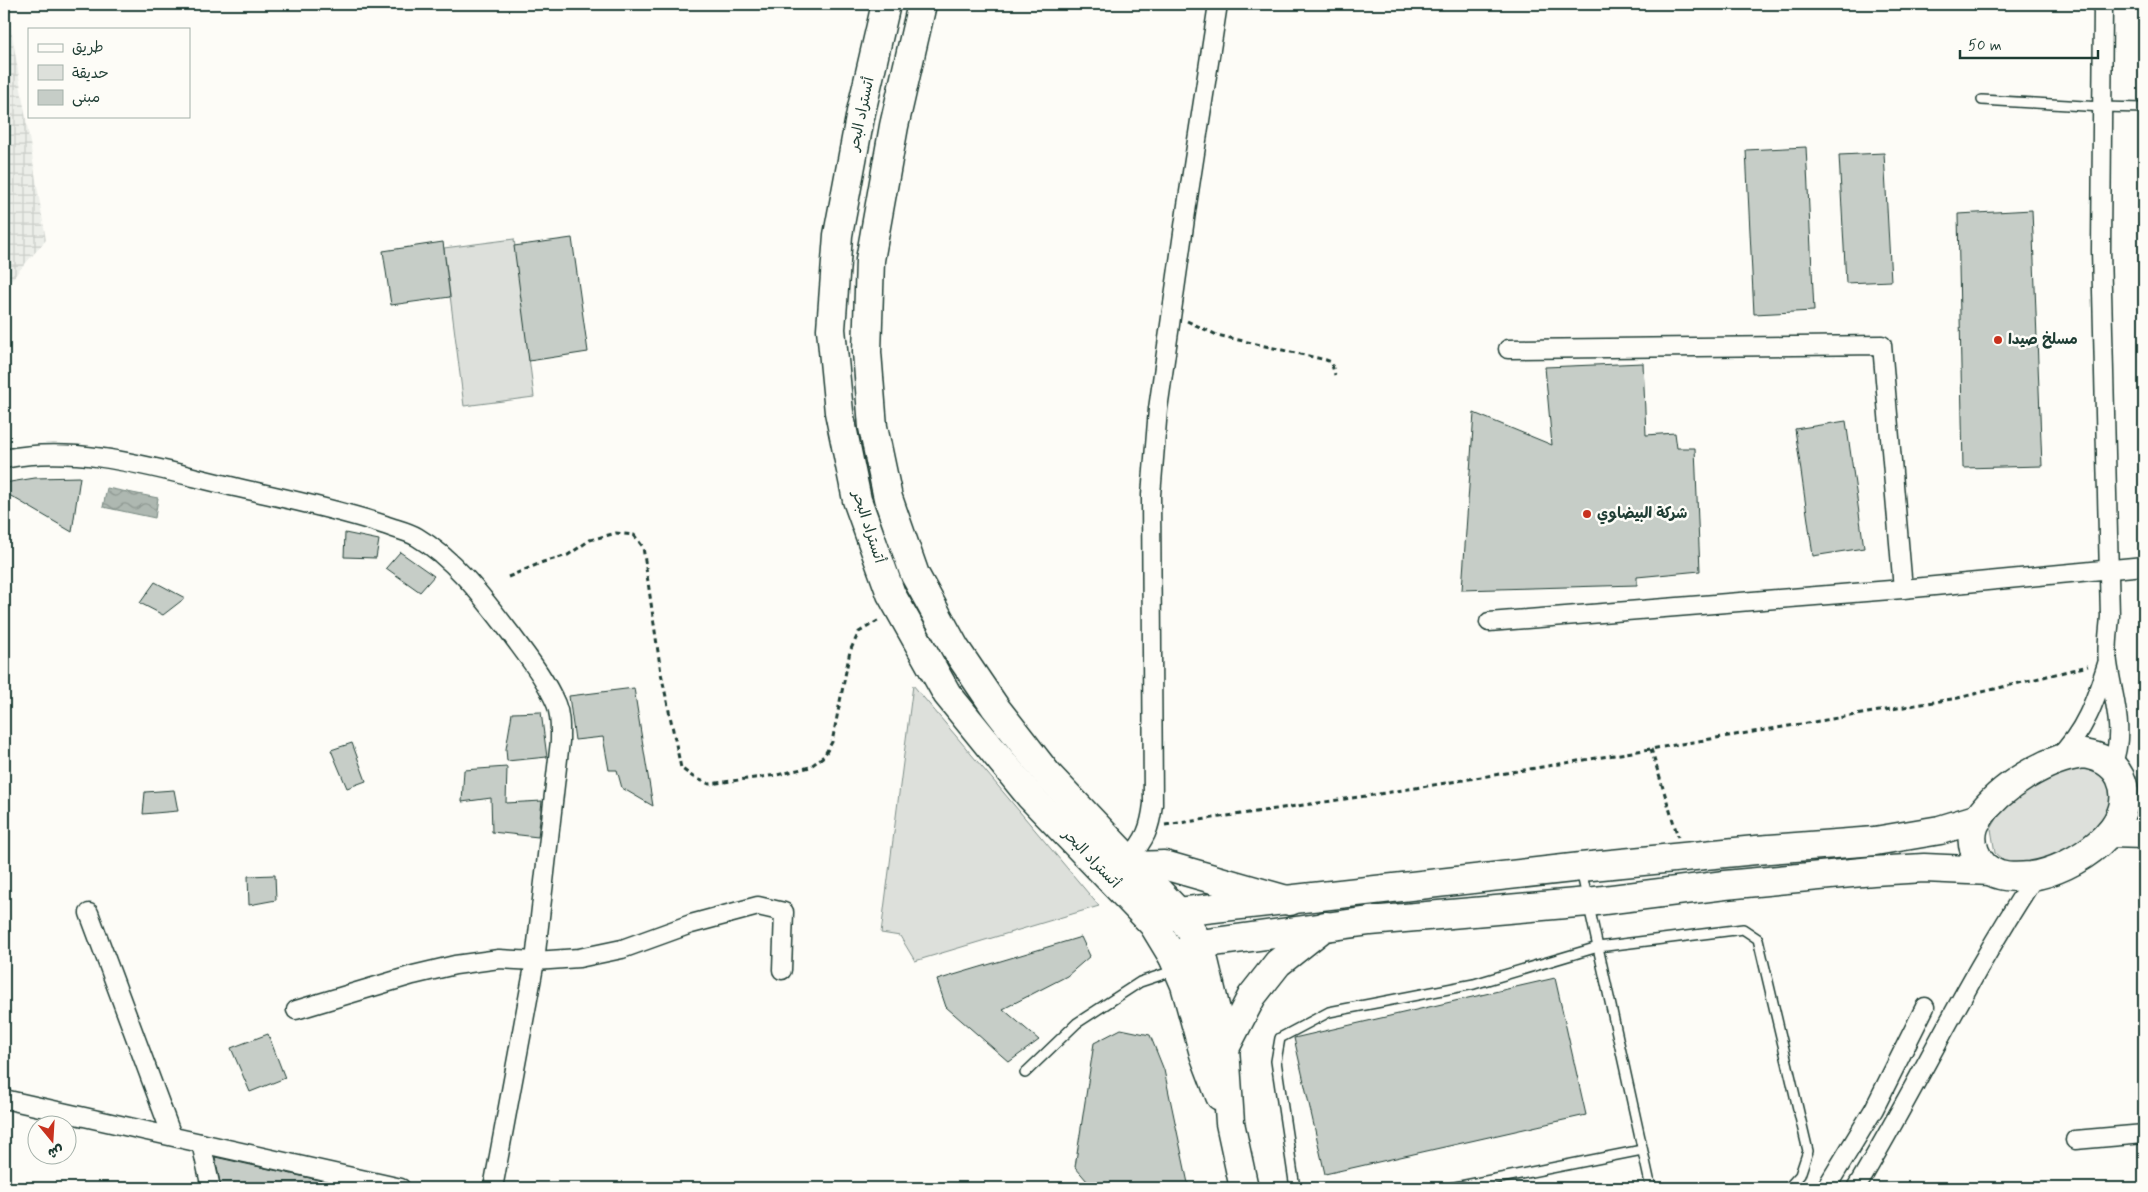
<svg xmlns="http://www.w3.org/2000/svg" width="2148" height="1192" font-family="Mynerve,'Playpen Sans Arabic',sans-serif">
<defs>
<pattern id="industrial-grid" width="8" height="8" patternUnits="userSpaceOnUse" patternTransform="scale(1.25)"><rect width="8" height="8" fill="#eceee9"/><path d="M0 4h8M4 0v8" fill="none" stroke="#cacdc8"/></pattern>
<pattern id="water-waves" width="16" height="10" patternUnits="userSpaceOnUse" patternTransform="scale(1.25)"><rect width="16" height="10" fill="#aeb8b1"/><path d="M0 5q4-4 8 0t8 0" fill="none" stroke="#8d9791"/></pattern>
</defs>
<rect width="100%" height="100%" fill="#fdfcf7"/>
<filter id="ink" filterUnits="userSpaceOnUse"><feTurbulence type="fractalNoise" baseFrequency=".02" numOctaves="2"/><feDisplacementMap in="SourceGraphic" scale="10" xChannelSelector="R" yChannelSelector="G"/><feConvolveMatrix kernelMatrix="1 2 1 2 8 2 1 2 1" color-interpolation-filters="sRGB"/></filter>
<g filter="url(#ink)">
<polygon fill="url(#industrial-grid)" points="4,4 7,4 46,240 4,288"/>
<g fill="#dde0db" stroke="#7e8e88">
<polygon points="514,239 534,397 464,406 444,248"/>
<polygon points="913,685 1099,906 915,961 900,936 881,933"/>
<polygon points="2074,763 2096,768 2111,786 2113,808 2100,829 2060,857 2014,870 1995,853 1991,829 1999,815 2030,783"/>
</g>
<polygon fill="url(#water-waves)" stroke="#75877f" points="107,488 158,498 155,518 103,507"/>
<g fill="#c6cdc7" stroke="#1f3d34">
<polygon points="1806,147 1814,311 1754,314 1746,150"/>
<polygon points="1884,153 1891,281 1846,283 1839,155"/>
<polygon points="2032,210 2042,466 1963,468 1958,214"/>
<polygon points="572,238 588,352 529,361 514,246"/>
<polygon points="443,242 450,297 391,305 383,251"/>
<polygon points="1643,363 1646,435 1675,433 1677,448 1695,448 1700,571 1637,577 1637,585 1462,590 1474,413 1552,445 1545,367"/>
<polygon points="1846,421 1864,548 1813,556 1795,429"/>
<polygon points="80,477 72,532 4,492 4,483 35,478"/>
<polygon points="345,533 379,540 376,558 344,557"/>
<polygon points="400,552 434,576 420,592 386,568"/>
<polygon points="155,582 185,598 163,615 140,603"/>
<polygon points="634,688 641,733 653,806 622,788 617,770 609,770 603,737 575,740 569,696"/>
<polygon points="541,712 547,757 507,761 506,749 512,713"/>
<polygon points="352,743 366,781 347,788 331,750"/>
<polygon points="507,767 506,803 542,801 538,837 492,832 491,798 462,802 464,770"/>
<polygon points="174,790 178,811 143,814 145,792"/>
<polygon points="275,875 276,900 249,905 248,876"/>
<polygon points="1081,937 1090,956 1067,976 1003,1009 1039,1040 1009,1062 946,1007 937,980"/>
<polygon points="1555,978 1586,1115 1325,1174 1294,1038"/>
<polygon points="1121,1029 1150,1035 1164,1070 1189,1188 1093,1188 1075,1167 1094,1043"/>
<polygon points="268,1034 285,1078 250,1092 231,1048"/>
<polygon points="215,1157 341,1185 340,1188 221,1188"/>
</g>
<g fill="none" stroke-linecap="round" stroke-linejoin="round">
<g stroke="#1f3d34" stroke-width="12">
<g id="lane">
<polyline points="1982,100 2102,107 2144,108"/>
<polyline points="1581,870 1651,1188"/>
<polyline points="1025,1073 1077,1023 1140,982 1176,970"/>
<polyline points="1295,1188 1276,1061 1280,1038 1329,1012 1474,984 1598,947 1743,929 1758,939 1808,1151 1800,1175 1788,1188"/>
<polyline points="1450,1188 1642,1150"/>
</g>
</g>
<g stroke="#1f3d34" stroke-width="21">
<g id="street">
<path d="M2103,4L2101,250L2110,616C2109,631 2106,648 2108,663C2113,700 2126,729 2112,766"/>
<polyline points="1508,349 1882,345 1903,589"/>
<path d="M4,459C89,442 174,475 257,492C300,502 343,511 385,525C395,529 407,531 417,537C456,560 484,599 511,634C527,656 545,678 556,704C561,716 560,729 560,741L535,961L493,1188"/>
<polyline points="1489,622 1903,589 2144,566"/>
<path d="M2057,759C2086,730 2095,701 2107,664"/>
<path d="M1129,859C1145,839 1150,830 1153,804L1151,495L1158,409L1187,205L1218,4"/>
<polyline points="89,913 172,1136"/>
<polyline points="296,1010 413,975 455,965 499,959 535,961 579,958 622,949 691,924 758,906 784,912 782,970"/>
<polyline points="4,1099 401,1188"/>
<polyline points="2075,1140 2144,1134"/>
<polyline points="201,1143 211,1188"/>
<polyline points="1826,1188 1874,1109 1925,1007"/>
<path d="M1856,1188C1918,1085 1969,975 2036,875"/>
</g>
</g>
<g stroke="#1f3d34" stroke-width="31">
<g id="primary">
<path d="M2083,754C2099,756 2113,763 2120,777C2143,826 2071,871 2031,876C2021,877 2010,878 2000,875C1976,869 1964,838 1979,817C2000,787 2047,758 2083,754Z"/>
<polyline points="2109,833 2144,834"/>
<polyline points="1159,921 1178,912 1581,867 1756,850 1875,841 1940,830 1979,818"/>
<polyline points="1173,957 1200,944 1370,921 1588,902 1725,885 1873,871 1924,868 1991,871"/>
</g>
</g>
<g stroke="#1f3d34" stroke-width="31">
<g id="highway">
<polyline points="886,4 861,112 838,235 831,329 839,412 857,500 891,594 947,694 1030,796 1153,924 1173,957 1185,985 1204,1054 1220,1096"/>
<polyline points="922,4 894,126 870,260 867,352 873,427 888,498 915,575 955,648 995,707 1048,775 1178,912 1200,944 1225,1048 1230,1123 1244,1188"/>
<polyline points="1135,866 1164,865 1290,901"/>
<polyline points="1225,1048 1252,996 1278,963 1325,926"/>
</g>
</g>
<g stroke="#1f3d34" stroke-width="3" stroke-dasharray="5 4" stroke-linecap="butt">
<polyline points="1187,321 1217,335 1326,360 1331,362 1335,375"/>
<polyline points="508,577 543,562 568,555 590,540 616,533 634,535 643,547 661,673 681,768 693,777 709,784 777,775 810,767 824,756 832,742 850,651 859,632 881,619"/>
<polyline points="1651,749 1678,837"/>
<polyline points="1165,825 1373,795 1958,698 2088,666"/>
</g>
<use href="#lane" stroke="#fdfcf7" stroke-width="9"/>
<use href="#street" stroke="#fdfcf7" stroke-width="18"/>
<use href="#primary" stroke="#fdfcf7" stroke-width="28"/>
<use href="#highway" stroke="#fdfcf7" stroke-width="28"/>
</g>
</g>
<g fill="#c8321e" stroke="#fdfcf7" stroke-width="2">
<circle cx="1998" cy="340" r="5"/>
<circle cx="1587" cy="514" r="5"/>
</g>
<g text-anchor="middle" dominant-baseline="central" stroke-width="5" stroke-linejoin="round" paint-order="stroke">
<g font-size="15" fill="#1f3d34" stroke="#fdfcf7">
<text transform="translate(862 114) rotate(-78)">أتستراد البحر</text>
<text transform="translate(868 527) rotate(72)">أتستراد البحر</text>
<text transform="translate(1091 859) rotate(46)">أتستراد البحر</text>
</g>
<g font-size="15" font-weight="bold" fill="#1f3d34" stroke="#fdfcf7" text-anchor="start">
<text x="2008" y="340">مسلخ صيدا</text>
<text x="1597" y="514">شركة البيضاوي</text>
</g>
</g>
<rect width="2148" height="1192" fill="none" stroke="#fdfcf7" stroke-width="20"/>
<rect x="10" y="10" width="2128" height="1172" fill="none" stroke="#1f3d34" stroke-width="2" filter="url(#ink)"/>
<rect x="28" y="28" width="162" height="90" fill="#fdfcf7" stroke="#a4b0a9"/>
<rect x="38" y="44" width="25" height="8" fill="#fdfcf7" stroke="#a4b0a9"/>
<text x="72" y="52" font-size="15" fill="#1f3d34">طريق</text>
<rect x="38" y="65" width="25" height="15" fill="#dde0db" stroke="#a4b0a9"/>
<text x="72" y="78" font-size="15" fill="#1f3d34">حديقة</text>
<rect x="38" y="90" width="25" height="15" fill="#c6cdc7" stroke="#a4b0a9"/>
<text x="72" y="102" font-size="15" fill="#1f3d34">مبنى</text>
<g transform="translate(52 1140) rotate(162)"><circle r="24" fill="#fdfcf7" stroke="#a4b0a9"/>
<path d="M0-4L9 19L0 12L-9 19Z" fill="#c8321e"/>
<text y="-8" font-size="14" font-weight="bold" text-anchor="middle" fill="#1f3d34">ش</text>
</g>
<path d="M1960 50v8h138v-8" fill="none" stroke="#1f3d34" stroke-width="2.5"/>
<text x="1968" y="50" font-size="15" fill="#1f3d34" stroke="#fdfcf7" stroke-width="4" paint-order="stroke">50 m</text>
</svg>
